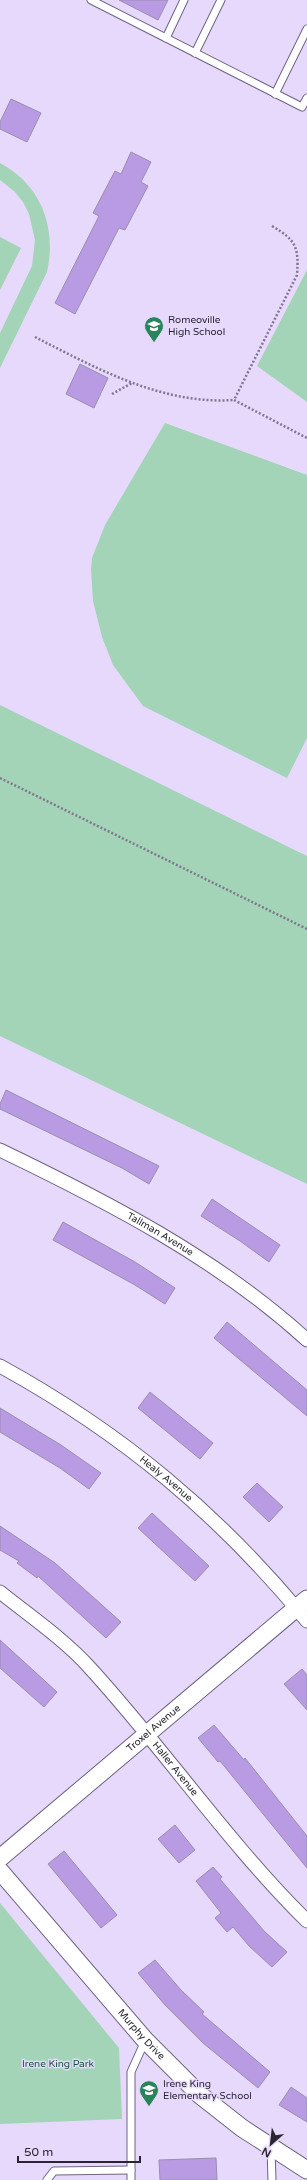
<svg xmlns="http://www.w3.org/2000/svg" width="307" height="2180" font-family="'Varela Round',sans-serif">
<rect width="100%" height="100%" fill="#e6d9fc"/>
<g fill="#a3d4b8">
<path d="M0,163C41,185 57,227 47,272L0,368V333L32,266L35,240L29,214L23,202L15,192L0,180Z"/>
<polygon points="0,237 21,248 0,290"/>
<polygon points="307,270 307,402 257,366"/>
<polygon points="165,423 307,475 307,738 287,778 143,706 113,665 102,637 93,601 91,569 92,558 105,525"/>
<polygon points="0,705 307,856 307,1184 0,1036"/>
<polygon points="0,1903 119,2048 122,2119 0,2124"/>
</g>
<g fill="#b89be2" stroke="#9a8eae">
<polygon points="119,0 168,0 158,20"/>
<polygon points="11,99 41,113 27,142 0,129 0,122"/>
<polygon points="131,152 151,162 141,182 148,186 125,230 119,228 75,314 55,303 99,216 93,213 115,171 121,174"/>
<polygon points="80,364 108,378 94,408 66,394"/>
<polygon points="6,1090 159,1166 149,1184 122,1168 0,1109 0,1104"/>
<polygon points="212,1199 280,1245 269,1262 240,1241 201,1216"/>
<polygon points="63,1222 135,1262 175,1288 165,1304 135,1285 53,1240"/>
<polygon points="227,1322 307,1390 307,1416 214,1338"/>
<polygon points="150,1392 213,1443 200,1459 138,1408"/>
<polygon points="0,1408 61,1445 101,1473 89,1489 60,1468 0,1432"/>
<polygon points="257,1483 283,1507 269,1522 243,1497"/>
<polygon points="152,1513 209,1566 195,1581 138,1528"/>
<polygon points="0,1526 55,1563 121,1622 106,1638 38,1576 37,1578 17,1563 19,1561 0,1550"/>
<polygon points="0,1640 57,1692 44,1707 0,1668"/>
<polygon points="302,1669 307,1675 307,1710 284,1684"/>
<polygon points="214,1725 244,1760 245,1758 307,1836 307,1868 220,1761 218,1762 198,1738"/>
<polygon points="175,1825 195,1850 179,1863 158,1839"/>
<polygon points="64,1851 117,1915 101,1928 48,1864"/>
<polygon points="213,1867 222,1877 220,1879 264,1931 287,1952 272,1967 249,1946 233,1927 227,1932 215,1918 221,1913 196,1881"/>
<polygon points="155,1960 181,1990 204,2012 202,2014 270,2072 258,2088 203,2043 165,2005 138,1973"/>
<polygon points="291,2087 307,2098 307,2122 279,2105"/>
<polygon points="216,2158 217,2180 160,2180 159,2160"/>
</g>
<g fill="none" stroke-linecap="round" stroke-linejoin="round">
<g stroke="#6f6482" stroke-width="9">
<g id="service">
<polyline points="91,0 302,107 307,98"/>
<polyline points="166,38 184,0"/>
<polyline points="195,53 221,0"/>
<polyline points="275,94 307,29"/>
<polyline points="271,2149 272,2180"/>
<polyline points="47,2180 54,2171 131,2170"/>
<polyline points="131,2180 131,2072 145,2041"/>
</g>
</g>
<g stroke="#6f6482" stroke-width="15">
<g id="minor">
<path id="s1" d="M0,1150C108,1202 217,1258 307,1340"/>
<path id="s2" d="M0,1366C122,1433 219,1514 307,1621"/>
<path id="s3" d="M0,1592C30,1616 65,1640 90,1668C165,1750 228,1843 307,1921"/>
</g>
</g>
<g stroke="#6f6482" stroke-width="19">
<g id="tertiary">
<path id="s4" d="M0,1858L307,1599"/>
<path id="s5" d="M0,1871L145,2040L200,2095L242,2128L307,2170"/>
</g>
</g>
<g stroke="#80778e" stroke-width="2.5" stroke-dasharray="2 2" stroke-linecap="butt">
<path d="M272,226C296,240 299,247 297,275L234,400L307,438"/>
<path d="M35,337C96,368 162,405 234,400"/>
<polyline points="112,394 132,383"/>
<polyline points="0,778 307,929"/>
</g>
<use href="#service" stroke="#fff" stroke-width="7"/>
<use href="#minor" stroke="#fff" stroke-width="13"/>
<use href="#tertiary" stroke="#fff" stroke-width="17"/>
</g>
<defs>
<g id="school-pin" transform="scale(1)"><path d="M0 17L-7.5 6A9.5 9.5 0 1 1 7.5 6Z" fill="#28855b" stroke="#e6d9fc"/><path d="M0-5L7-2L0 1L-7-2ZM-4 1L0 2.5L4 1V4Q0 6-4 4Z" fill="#fff"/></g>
</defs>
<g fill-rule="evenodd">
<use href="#school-pin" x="154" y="326"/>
<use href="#school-pin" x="149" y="2090"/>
</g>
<g text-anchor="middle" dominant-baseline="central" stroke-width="3" stroke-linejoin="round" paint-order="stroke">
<g font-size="10" fill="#2a2532" stroke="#e6d9fc" text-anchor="start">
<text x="168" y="320">Romeoville<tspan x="168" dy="12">High School</tspan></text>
<text x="163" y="2084">Irene King<tspan x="163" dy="12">Elementary School</tspan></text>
</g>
<g font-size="10" fill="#2a2532" stroke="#e6d9fc">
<text stroke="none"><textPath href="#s1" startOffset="181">Tallman Avenue</textPath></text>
<text stroke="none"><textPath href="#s2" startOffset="201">Healy Avenue</textPath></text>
<text stroke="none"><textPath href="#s4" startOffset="201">Troxel Avenue</textPath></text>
<text stroke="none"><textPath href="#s3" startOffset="250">Haller Avenue</textPath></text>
<text stroke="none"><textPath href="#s5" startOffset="216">Murphy Drive</textPath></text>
</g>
<g font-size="10" fill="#135438" stroke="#e6d9fc">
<text x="58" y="2064">Irene King Park</text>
</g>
</g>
<g transform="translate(271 2144) rotate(208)" stroke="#e6d9fc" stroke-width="3" paint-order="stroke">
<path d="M0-3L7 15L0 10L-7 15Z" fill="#2a2532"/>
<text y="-6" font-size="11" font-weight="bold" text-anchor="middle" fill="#2a2532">N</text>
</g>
<path d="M18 2156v6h122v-6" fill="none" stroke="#2a2532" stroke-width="2"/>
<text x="24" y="2156" font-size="12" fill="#2a2532" stroke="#e6d9fc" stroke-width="3" paint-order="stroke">50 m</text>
</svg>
